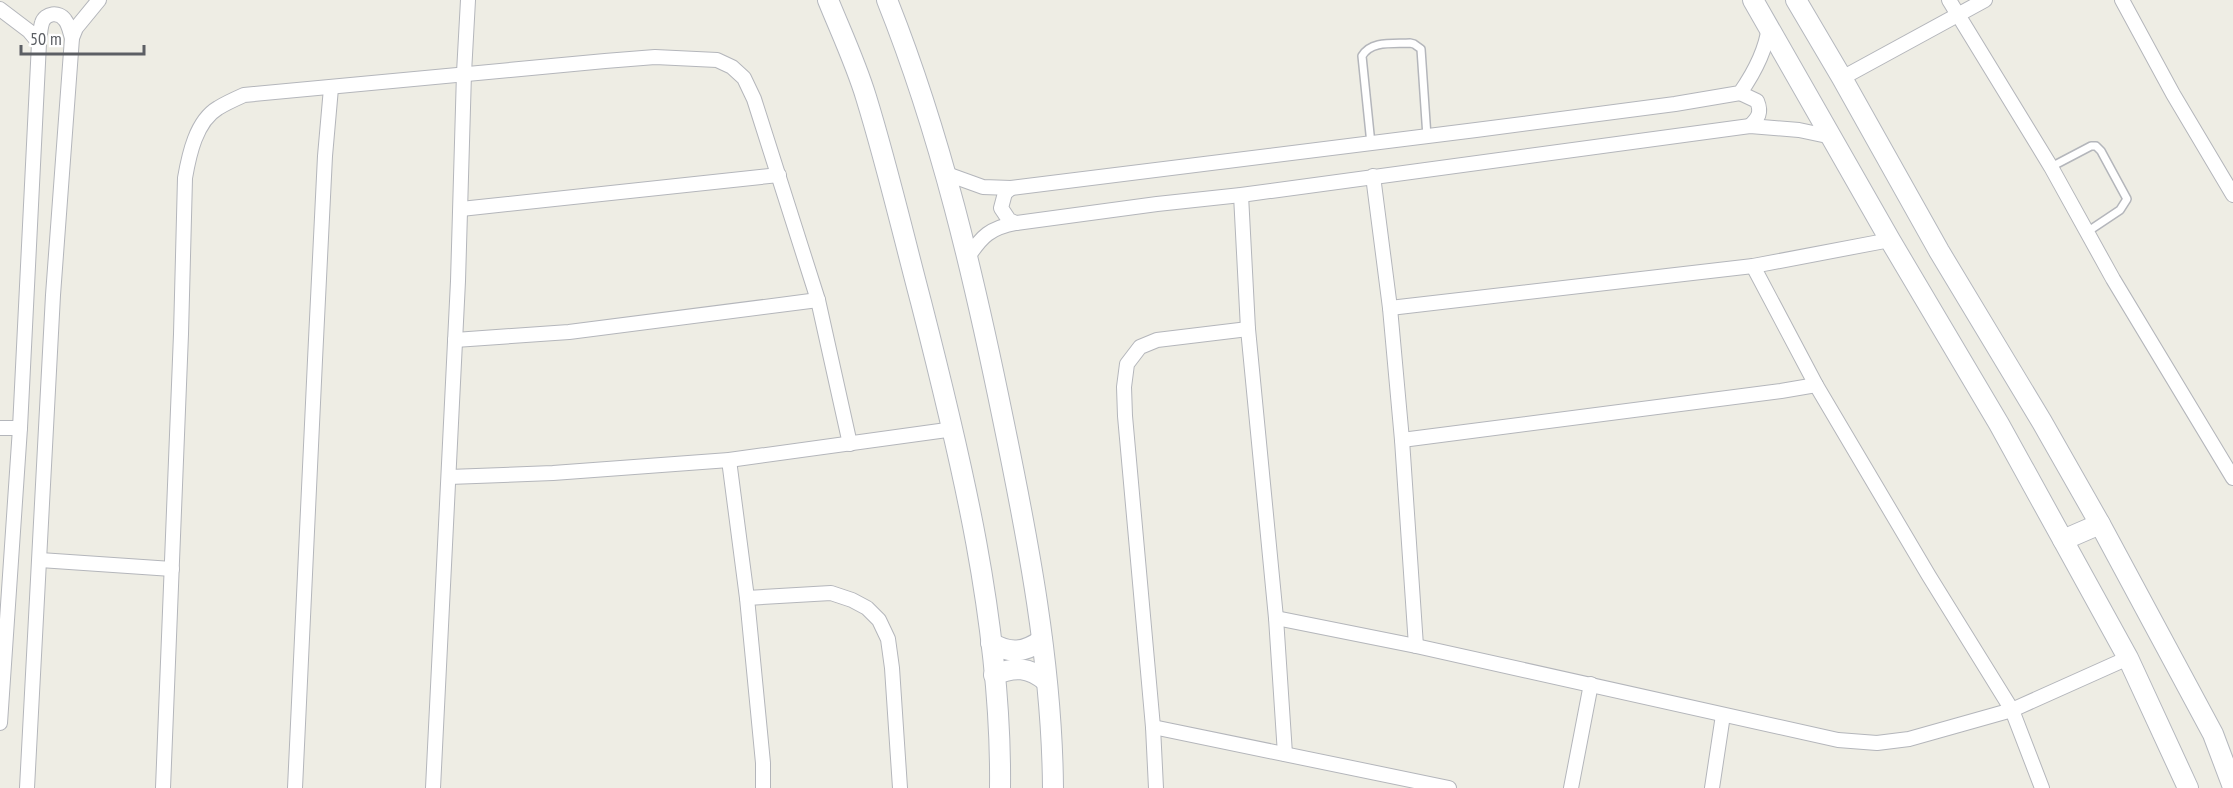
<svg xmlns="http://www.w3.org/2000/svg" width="2233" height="788" font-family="'PT Sans Narrow',sans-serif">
<rect width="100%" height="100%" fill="#eeede4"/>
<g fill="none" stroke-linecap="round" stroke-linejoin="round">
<g stroke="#b4b6bb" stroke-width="10">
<g id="lane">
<path d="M1371,144L1362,56C1371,40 1394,44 1410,43L1414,44L1421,49L1427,137"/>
<polyline points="2051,167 2091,146 2096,146 2101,151 2127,199 2120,210 2087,232"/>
</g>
</g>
<g stroke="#b4b6bb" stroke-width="16">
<g id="street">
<polyline points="1949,0 2051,167 2113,279 2233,478"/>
<polyline points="2122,0 2173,94 2233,195"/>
<polyline points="0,9 29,31 39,43 20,428 0,723"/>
<path d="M39,43C40,37 40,29 42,23C45,13 59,11 65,20C69,25 70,32 72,38"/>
<polyline points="1842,78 1985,0"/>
<path d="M1740,93L1757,101C1762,113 1758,118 1750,126"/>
<path d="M947,174L983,187L1011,188L1476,130L1675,104L1740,93C1754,73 1766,51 1769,26"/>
<polyline points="1373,176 1390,308 1402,440 1416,646"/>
<polyline points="1011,188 1005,193 1001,208 1009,220 1016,223"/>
<polyline points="1241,195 1248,329 1276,618 1285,754"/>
<polyline points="461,209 779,175"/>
<path d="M968,257C982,236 990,228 1016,223L1157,204L1241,195L1750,126L1799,130L1832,137"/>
<polyline points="1753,266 1816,385 1929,576 2012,710 2042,788"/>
<polyline points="1390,308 1753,266 1890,240"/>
<polyline points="455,340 569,332 818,300"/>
<polyline points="0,428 20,428"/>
<polyline points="1402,440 1781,391 1816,385"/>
<polyline points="729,460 747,598 763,763 763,788"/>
<polyline points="449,477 553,473 729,460 954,429"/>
<polyline points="40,560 172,569"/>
<polyline points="747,598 831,593 852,600 867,608 879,620 888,639 892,668 900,788"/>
<polyline points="1276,618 1416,646 1838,740 1877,743 1909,739 2012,710 2128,658"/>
<polyline points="1153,727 1449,788"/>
<polyline points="27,788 53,295 72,38 76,28 99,0"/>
<path d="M163,788L181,334L185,178C189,155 196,121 218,108C226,103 235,99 244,95L605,61L655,57L717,60L732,67L744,78L754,99L818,300L850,444"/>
<polyline points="295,788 315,360 325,156 331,88"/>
<polyline points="433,788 458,281 464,73 468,0"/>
<polyline points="1156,788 1153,727 1125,416 1124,387 1127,364 1140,347 1157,340 1248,329"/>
<polyline points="1571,788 1591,684"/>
<polyline points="1712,788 1723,715"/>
</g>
</g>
<g stroke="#b5b8be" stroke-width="22">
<g id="secondary">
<path d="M828,0C841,32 856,64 866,97C887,165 903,234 921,302C961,458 1002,626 1000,788"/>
<path d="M887,0C941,135 974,277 1003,419C1028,540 1052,664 1053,788"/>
<polyline points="1753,0 1890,240 1999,424 2063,540 2128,658 2188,788"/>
<polyline points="1796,0 1842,78 1939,251 2042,422 2100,524 2213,734 2233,787"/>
<polyline points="2063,540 2100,524"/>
<path d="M991,643C1010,654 1024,653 1042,640"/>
<path d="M994,675C1015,666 1029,667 1046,681"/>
</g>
</g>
<use href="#lane" stroke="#fff" stroke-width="7"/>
<use href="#street" stroke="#fff" stroke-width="14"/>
<use href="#secondary" stroke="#fff" stroke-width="20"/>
</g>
<path d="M21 45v9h123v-9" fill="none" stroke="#5c5f64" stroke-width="3"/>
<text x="30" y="45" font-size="18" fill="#5c5f64" stroke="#ffffff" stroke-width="4.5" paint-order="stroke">50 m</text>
</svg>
